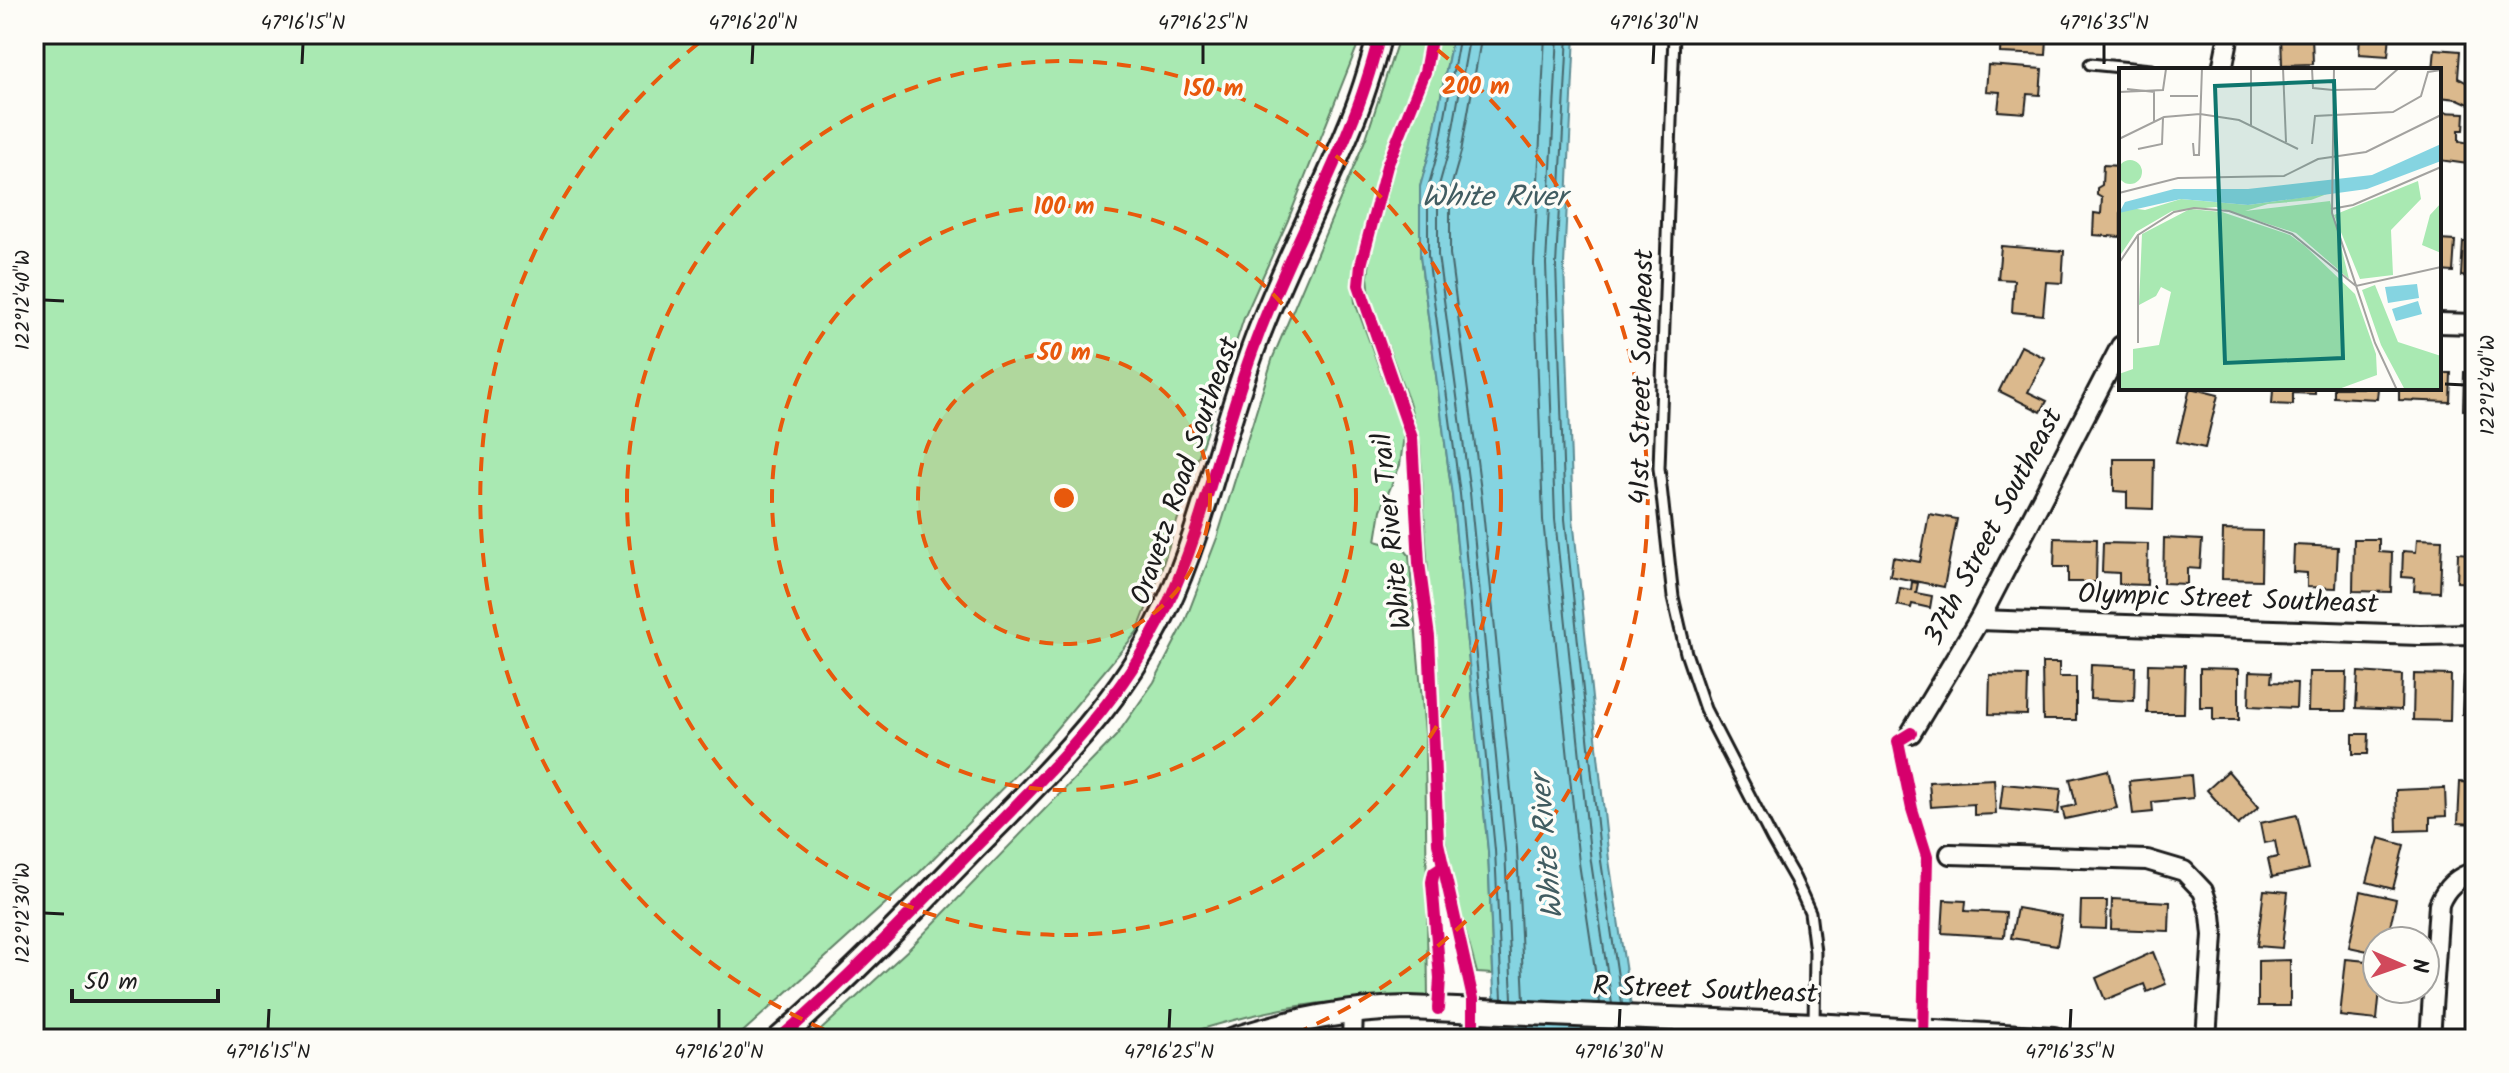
<svg xmlns="http://www.w3.org/2000/svg" width="2509" height="1073" font-family="Kalam,sans-serif">
<rect width="100%" height="100%" fill="#fdfcf7"/>
<filter id="ink" filterUnits="userSpaceOnUse"><feTurbulence type="fractalNoise" baseFrequency=".0125" numOctaves="2"/><feDisplacementMap in="SourceGraphic" scale="16" xChannelSelector="R" yChannelSelector="G"/><feConvolveMatrix kernelMatrix="1 2 1 2 8 2 1 2 1" color-interpolation-filters="sRGB"/></filter>
<g filter="url(#ink)">
<g fill="#a9e9b2" stroke="#628267" stroke-width="2">
<polygon points="34,34 1362,34 1288,220 1244,318 1160,573 1137,632 1031,759 917,875 735,1039 34,1039"/>
<path d="M1400,34H1425L1423,54C1406,114 1378,169 1363,229C1357,254 1351,277 1355,302L1404,435L1400,465L1381,510L1376,541L1404,549L1409,555L1425,734L1428,1001C1396,1000 1365,1000 1334,1002C1278,1006 1221,1023 1168,1039H811L909,949L1116,736L1154,682L1184,624L1217,538L1273,357L1366,138Z"/>
<polygon points="1438,34 1453,34 1431,147 1420,187 1420,256 1452,495 1488,851 1493,974 1477,973 1458,904 1444,834 1420,444 1410,405 1370,297 1368,277 1374,228 1392,166 1427,82"/>
</g>
<polygon fill="#85d4e1" stroke="#5b8a92" stroke-width="2" points="1453,34 1575,34 1564,265 1573,518 1609,860 1636,1039 1496,1039 1488,851 1452,495 1420,256 1420,187 1431,147"/>
<g fill="none" stroke-linecap="round" stroke-linejoin="round">
<g stroke="#46666b" stroke-width="2">
<polyline points="1460,34 1439,148 1428,188 1428,256 1460,494 1495,850 1502,999"/>
<polyline points="1470,34 1449,150 1438,189 1438,255 1470,493 1505,849 1512,999"/>
<polyline points="1482,34 1461,152 1450,191 1450,254 1481,491 1517,848 1524,1000"/>
<polyline points="1545,34 1534,264 1543,520 1579,863 1600,1003"/>
<polyline points="1558,34 1546,264 1555,519 1591,862 1612,1004"/>
<polyline points="1568,34 1556,265 1565,519 1601,861 1622,1004"/>
</g>
</g>
<g fill="#dbb98d" stroke="#1c1c1c" stroke-width="2">
<polygon points="2001,34 2032,34 2032,38 2047,39 2046,55 2000,53"/>
<polygon points="2281,34 2312,34 2313,64 2282,65"/>
<polygon points="2360,34 2390,34 2388,56 2359,54"/>
<polygon points="2435,49 2460,51 2458,78 2475,87 2475,97 2469,104 2458,99 2439,97 2439,70 2433,70"/>
<polygon points="1988,65 2042,69 2040,95 2027,94 2025,113 1998,111 2000,92 1986,91"/>
<polygon points="2439,112 2465,113 2464,130 2459,130 2459,141 2475,144 2475,165 2439,160"/>
<polygon points="2103,165 2121,166 2121,237 2093,235 2094,213 2101,214 2102,198 2097,195 2097,188 2102,185"/>
<polygon points="2439,240 2455,241 2453,272 2439,271"/>
<polygon points="2463,242 2475,242 2475,277 2461,276"/>
<polygon points="2001,246 2064,251 2062,283 2046,282 2043,315 2012,312 2014,280 1998,279"/>
<polygon points="2021,346 2045,358 2028,392 2047,401 2041,412 1999,391"/>
<polygon points="2464,372 2475,372 2475,410 2463,410"/>
<polygon points="2439,373 2451,373 2450,402 2399,400 2399,388 2439,388"/>
<polygon points="2190,388 2218,395 2205,448 2177,442"/>
<polygon points="2263,388 2315,388 2315,394 2293,393 2293,405 2272,404 2273,390 2263,390"/>
<polygon points="2334,388 2378,388 2377,399 2334,397"/>
<polygon points="2114,459 2154,459 2153,509 2127,508 2127,492 2114,491"/>
<polygon points="1929,514 1957,519 1944,587 1890,576 1893,557 1920,562"/>
<polygon points="2223,530 2262,531 2261,580 2222,579"/>
<polygon points="2055,538 2097,539 2096,582 2068,582 2068,567 2054,567"/>
<polygon points="2164,538 2202,540 2200,569 2187,568 2187,584 2163,583"/>
<polygon points="2354,539 2379,539 2379,552 2392,553 2391,592 2353,591"/>
<polygon points="2417,539 2442,540 2440,592 2414,591 2415,578 2402,577 2403,551 2416,552"/>
<polygon points="2471,539 2475,539 2475,583 2457,582 2458,553 2470,554"/>
<polygon points="2103,543 2148,544 2147,585 2119,584 2119,573 2102,572"/>
<polygon points="2294,545 2338,547 2336,588 2307,587 2307,573 2293,572"/>
<polygon points="1912,582 1918,583 1916,593 1932,596 1930,608 1912,604 1911,608 1897,605 1900,588 1911,590"/>
<polygon points="2042,663 2059,663 2059,677 2076,677 2076,720 2043,720"/>
<polygon points="2148,664 2185,665 2184,713 2147,713"/>
<polygon points="2091,665 2135,667 2134,701 2090,699"/>
<polygon points="2200,668 2239,669 2239,720 2213,720 2213,707 2200,707"/>
<polygon points="2250,671 2272,672 2271,682 2297,683 2296,708 2249,706"/>
<polygon points="2309,672 2347,672 2346,711 2308,711"/>
<polygon points="2358,672 2402,675 2401,710 2356,708"/>
<polygon points="2414,674 2451,675 2450,721 2413,720"/>
<polygon points="1990,675 2028,676 2027,715 1989,714"/>
<polygon points="2464,676 2475,676 2475,714 2462,714"/>
<polygon points="2353,734 2369,734 2368,754 2353,754"/>
<polygon points="2108,770 2117,808 2065,819 2062,808 2076,805 2070,779"/>
<polygon points="2228,771 2259,807 2238,825 2207,790"/>
<polygon points="2191,775 2193,798 2152,802 2153,812 2133,814 2129,781"/>
<polygon points="1994,779 1996,814 1974,815 1974,804 1931,807 1929,782"/>
<polygon points="2460,782 2475,783 2475,824 2458,823"/>
<polygon points="2003,784 2061,789 2058,814 2000,809"/>
<polygon points="2445,788 2446,816 2430,817 2430,830 2397,831 2396,790"/>
<polygon points="2297,815 2309,869 2272,877 2268,859 2278,857 2275,841 2264,843 2260,823"/>
<polygon points="2379,838 2404,845 2393,889 2367,882"/>
<polygon points="2264,890 2288,892 2282,948 2257,946"/>
<polygon points="2361,891 2396,899 2387,941 2377,941 2377,953 2349,947"/>
<polygon points="2112,899 2170,902 2169,931 2111,929"/>
<polygon points="1944,900 1966,901 1965,911 2006,913 2004,937 1942,933"/>
<polygon points="2081,901 2107,901 2106,929 2080,928"/>
<polygon points="2017,908 2062,916 2057,945 2011,938"/>
<polygon points="2153,952 2166,984 2147,992 2144,984 2105,1000 2096,978"/>
<polygon points="2346,959 2377,962 2377,989 2380,989 2377,1020 2340,1016"/>
<polygon points="2290,960 2290,1006 2258,1006 2258,961"/>
</g>
<g fill="none" stroke-linecap="round" stroke-linejoin="round">
<g stroke="#1c1c1c" stroke-width="15">
<g id="service">
<polyline points="1674,34 1659,468 1673,597 1686,653 1705,709 1772,839 1795,879 1810,912 1815,952 1814,1025"/>
<polyline points="2090,64 2151,70"/>
</g>
</g>
<g stroke="#1c1c1c" stroke-width="24">
<g id="minor">
<polyline points="2222,70 2229,34"/>
<polyline points="2439,323 2475,324"/>
<polyline points="1979,620 2420,635 2475,634"/>
<polyline points="1911,733 1979,620 2121,346"/>
<polyline points="1950,854 2147,860 2184,871 2203,891 2211,915 2213,935 2206,1039"/>
<polyline points="1352,1039 1353,1011"/>
<path d="M2430,1039L2439,904C2446,887 2457,877 2475,872"/>
</g>
</g>
<g stroke="#1c1c1c" stroke-width="28">
<g id="tertiary">
<path d="M779,1039C847,980 910,914 973,849C1046,775 1120,705 1165,610C1205,525 1222,430 1256,341C1283,268 1321,198 1350,126C1363,96 1372,65 1380,34"/>
<path d="M1234,1039C1295,1020 1345,1009 1409,1008L1814,1025L2054,1039"/>
</g>
</g>
<use href="#service" stroke="#fdfcf7" stroke-width="9"/>
<use href="#minor" stroke="#fdfcf7" stroke-width="18"/>
<use href="#tertiary" stroke="#fdfcf7" stroke-width="22"/>
<g stroke="#fdfcf7" stroke-width="17">
<g id="cycleway">
<polyline points="1432,34 1425,72 1387,166 1361,265 1359,285 1412,438 1419,563 1429,637 1438,843 1473,999 1473,1039"/>
<polyline points="1911,733 1898,741 1912,809 1927,857 1923,1039"/>
<polyline points="1438,1009 1440,978 1432,882 1434,872 1443,866"/>
<path d="M779,1039C847,980 910,914 973,849C1046,775 1120,705 1165,610C1205,525 1222,430 1256,341C1283,268 1321,198 1350,126C1363,96 1372,65 1380,34"/>
</g>
</g>
<use href="#cycleway" stroke="#d6006c" stroke-width="12"/>
</g>
</g>
<path fill="none" stroke="#1c1c1c" stroke-width="3" d="M302,64L303,44M752,64L753,44M1203,64V44M1653,64L1654,44M2104,64V44M44,300L64,301M2445,384L2465,385M44,913L64,914M268,1029L269,1009M719,1029V1009M1169,1029L1170,1009M1619,1029L1620,1009M2070,1029L2071,1009"/>
<circle cx="1064" cy="498" r="146" fill="#e8590c" fill-opacity=".12"/>
<g fill="none" stroke="#e8590c" stroke-width="4" stroke-dasharray="14 10">
<circle cx="1064" cy="498" r="146"/>
<circle cx="1064" cy="498" r="292"/>
<circle cx="1064" cy="498" r="437"/>
<path d="M846 1039A583 583 0 0 1 709 35M1419 35A583 583 0 0 1 1282 1039"/>
</g>
<g text-anchor="middle" dominant-baseline="central" stroke-width="7" stroke-linejoin="round" paint-order="stroke">
<g font-size="28" fill="#1c1c1c" stroke="#fdfcf7">
<text transform="translate(1643 377) rotate(-89)">41st Street Southeast</text>
<text transform="translate(1186 471) rotate(-71)">Oravetz Road Southeast</text>
<text transform="translate(1994 527) rotate(-62)">37th Street Southeast</text>
<text transform="translate(1393 531) rotate(-96)">White River Trail</text>
<text transform="translate(2228 600) rotate(2)">Olympic Street Southeast</text>
<text transform="translate(1705 991) rotate(2)">R Street Southeast</text>
</g>
<g font-size="30" font-style="italic" fill="#415c61" stroke="#fdfcf7">
<text x="1494" y="198">White River</text>
<text transform="translate(1548 847) rotate(-95)">White River</text>
</g>
</g>
<g transform="translate(2119 68)">
<rect width="322" height="322" fill="#fdfcf7"/>
<path d="M-1 104a12 12 0 1 1 24 0a12 12 0 1 1-24 0ZM299,113L302,131L272,162L274,207L241,211L215,147ZM208,126L192,132L149,136L126,143L211,133L230,211L177,165L97,139L53,143L17,164L0,189V145L11,140L26,142L62,131L129,137ZM322,135V185L303,177L311,147ZM71,141L103,144L171,167L186,178L236,226L257,286L258,307L217,322H0V306L14,301V281L40,277L52,224L42,219L37,228L20,237L23,166ZM256,217L279,274L322,288V322H286L262,277L243,222Z" fill="#a9e9b2"/>
<path d="M322,76V93L248,121L129,137L62,131L0,145L6,134L55,121H129L253,107ZM298,216L300,230L269,235L266,219ZM299,233L303,246L277,253L273,241Z" fill="#85d4e1"/>
<path fill="none" stroke="#a3a29f" stroke-width="2" d="M164,0L167,74M193,0L194,20L214,22L256,21L280,0M215,0L213,145L256,275L278,322M8,21L36,24M0,24L44,22L47,1M35,25V53M51,28H79M132,57V0M0,71L45,49L81,46L120,52L179,81M74,75L75,87H80L83,0M193,76L196,48L274,44L302,28L309,4L322,2M19,81L43,76L44,50M0,125L59,110L165,108L199,91L247,84L322,47M212,141L234,137L322,99M0,195L19,167L55,144L75,140L110,143L173,166L237,218L322,199M19,275V167"/>
<path fill="#0f766e" fill-opacity="0.15" stroke="#0f766e" stroke-width="4" d="M215,13L224,290L106,295L96,18Z"/>
<rect width="322" height="322" fill="none" stroke="#1c1c1c" stroke-width="4"/>
</g>
<circle cx="1064" cy="498" r="12" fill="#e8590c" stroke="#fdfcf7" stroke-width="4"/>
<g font-size="24" text-anchor="middle" font-weight="bold" fill="#e8590c" stroke="#fdfcf7" stroke-width="7" stroke-linejoin="round" paint-order="stroke">
<text x="1476" y="94">200 m</text>
<text x="1213" y="96">150 m</text>
<text x="1064" y="214">100 m</text>
<text x="1064" y="360">50 m</text>
</g>
<rect width="2509" height="1073" fill="none" stroke="#fdfcf7" stroke-width="88"/>
<g transform="translate(2401 965) rotate(92)"><circle r="38" fill="#fdfcf7" stroke="#a3a29f" stroke-width="2"/>
<path d="M0-6L14 30L0 20L-14 30Z" fill="#d1495b"/>
<text y="-12" font-size="22" font-weight="bold" text-anchor="middle" fill="#1c1c1c">N</text>
</g>
<path d="M72 989v12h146v-12" fill="none" stroke="#1c1c1c" stroke-width="4"/>
<text x="84" y="989" font-size="24" fill="#1c1c1c" stroke="#fdfcf7" stroke-width="6" paint-order="stroke">50 m</text>
<rect x="44" y="44" width="2421" height="985" fill="none" stroke="#1c1c1c" stroke-width="3"/>
<g font-size="20" text-anchor="middle" fill="#1c1c1c">
<text x="303" y="29">47°16'15"N</text>
<text x="753" y="29">47°16'20"N</text>
<text x="1203" y="29">47°16'25"N</text>
<text x="1654" y="29">47°16'30"N</text>
<text x="2104" y="29">47°16'35"N</text>
<text transform="translate(22 300) rotate(-90)" y="7">122°12'40"W</text>
<text transform="translate(2487 385) rotate(-90)" y="7">122°12'40"W</text>
<text transform="translate(22 913) rotate(-90)" y="7">122°12'30"W</text>
<text x="268" y="1058">47°16'15"N</text>
<text x="719" y="1058">47°16'20"N</text>
<text x="1169" y="1058">47°16'25"N</text>
<text x="1619" y="1058">47°16'30"N</text>
<text x="2070" y="1058">47°16'35"N</text>
</g>
</svg>
